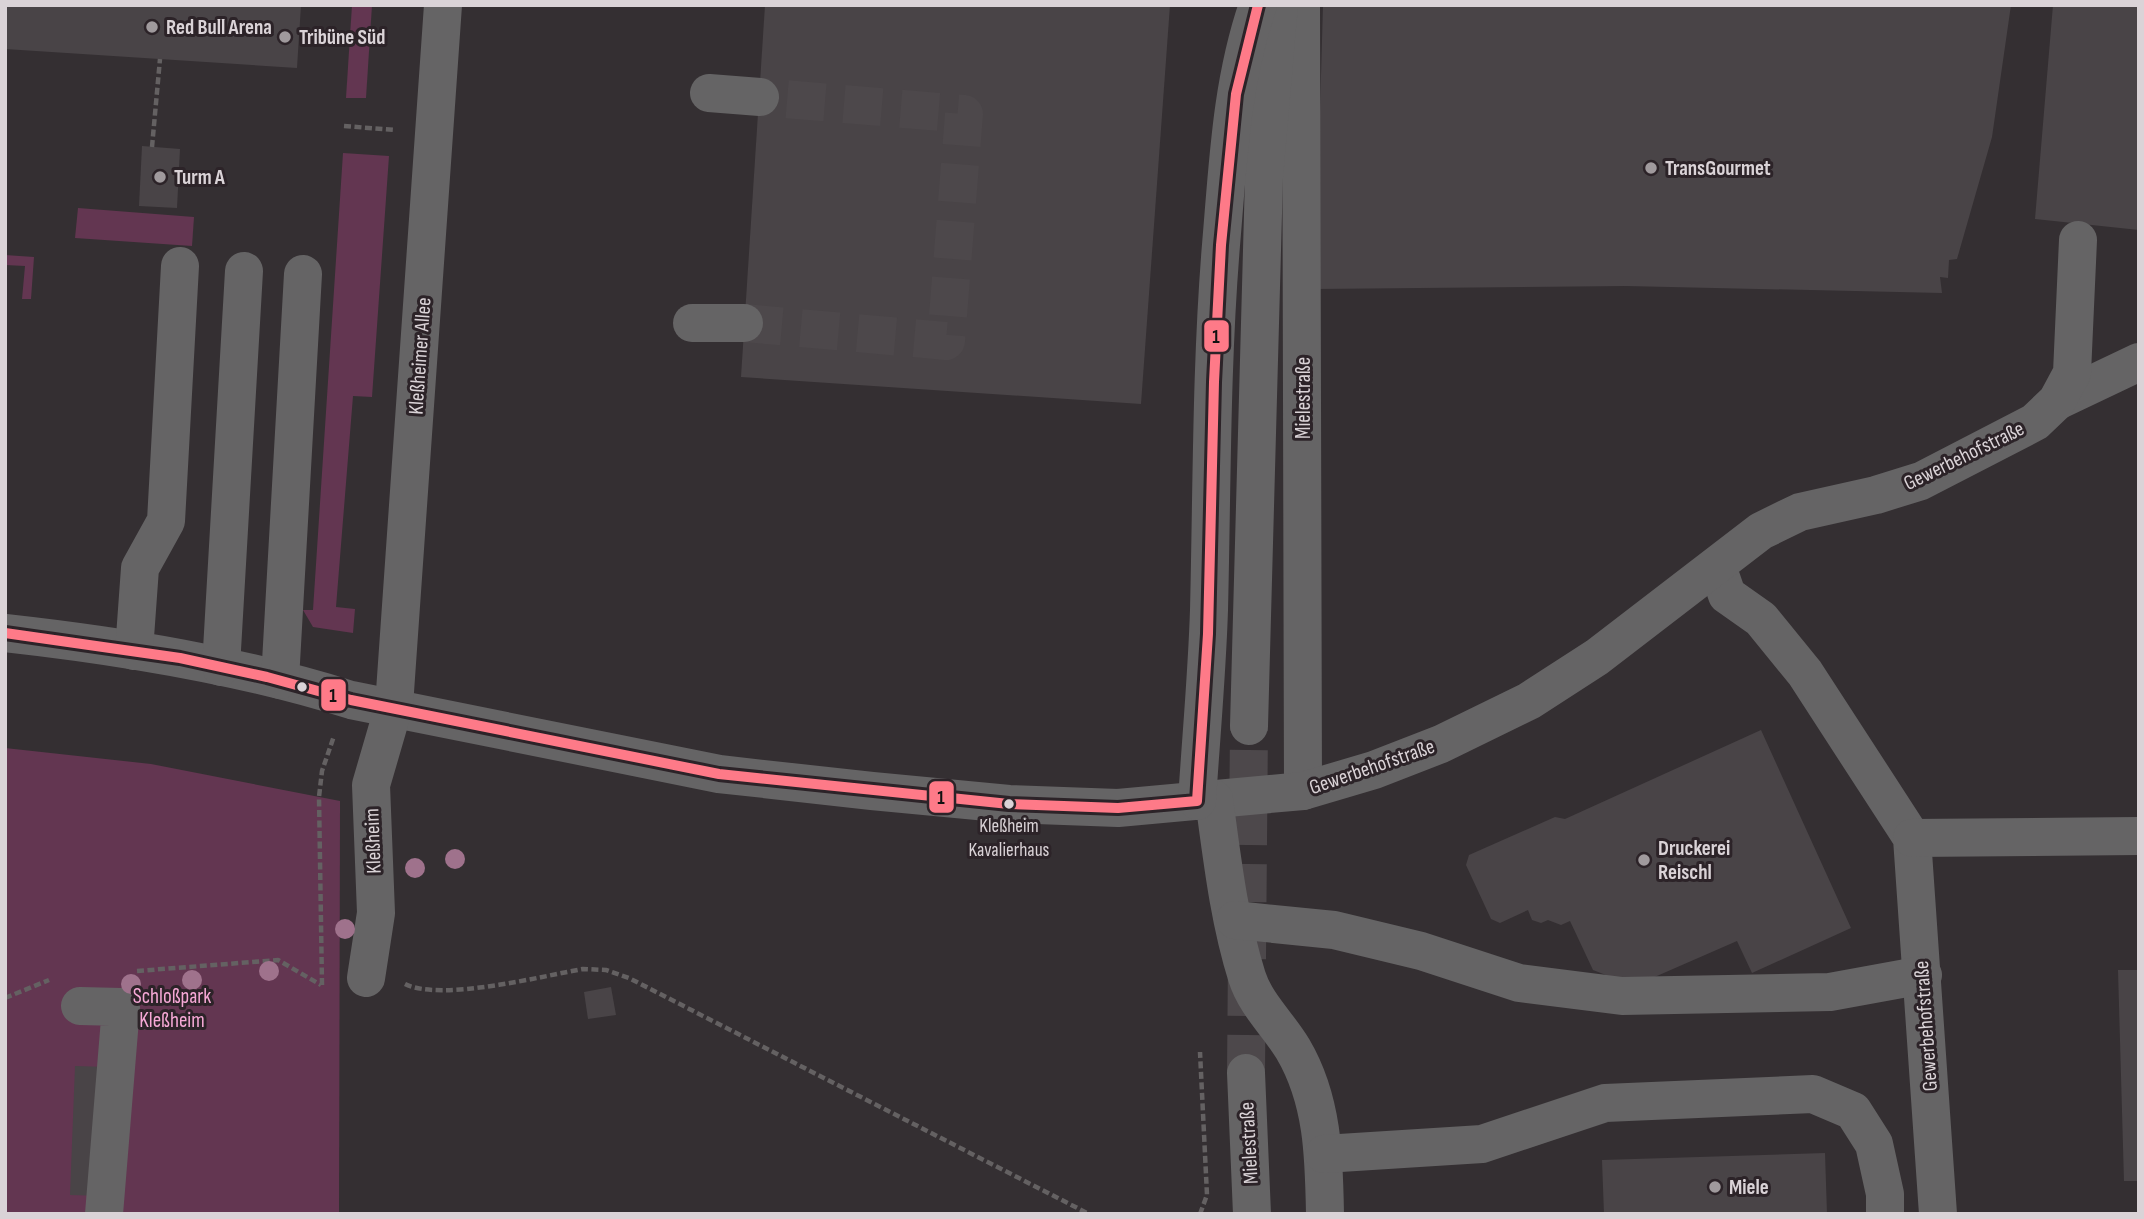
<svg xmlns="http://www.w3.org/2000/svg" width="2144" height="1219" font-family="'Sofia Sans Condensed',sans-serif">
<rect width="100%" height="100%" fill="#342f32"/>
<g fill="#633651">
<polygon points="352,5 372,5 366,98 346,98"/>
<polygon points="343,153 389,156 372,397 353,396 336,607 355,609 353,633 313,627 303,610 313,610"/>
<polygon points="78,208 194,217 192,246 75,238"/>
<polygon points="5,255 34,257 31,299 22,299 25,266 5,265"/>
<polygon points="5,748 151,764 340,801 339,1214 5,1214"/>
</g>
<g fill="#494447">
<polygon points="5,5 301,5 297,68 5,49"/>
<polygon points="765,5 1170,5 1141,404 741,377"/>
<polygon points="1323,5 2011,5 1992,137 1957,259 1949,260 1948,278 1940,277 1942,293 1626,286 1315,289"/>
<polygon points="2053,5 2139,5 2139,230 2035,219"/>
<polygon points="142,146 180,149 177,208 139,206"/>
<polygon points="1761,730 1851,928 1752,973 1737,941 1634,986 1593,970 1570,921 1561,925 1548,920 1541,923 1532,920 1528,910 1500,923 1491,919 1466,865 1469,855 1555,817 1565,819"/>
<polygon points="2118,970 2139,970 2139,1181 2124,1181"/>
<polygon points="611,987 616,1015 588,1019 584,992"/>
<polygon points="75,1066 108,1067 103,1196 70,1195"/>
<polygon points="1825,1153 1827,1214 1604,1214 1602,1160"/>
</g>
<g fill="none" stroke-linecap="round" stroke-linejoin="round">
<g stroke="#4d484b" stroke-width="38" stroke-dasharray="38 19" stroke-linecap="butt">
<polyline points="744,323 946,341 964,114 760,97"/>
<polyline points="1246,1073 1249,726"/>
</g>
<g stroke="#646162" stroke-width="4.5" stroke-dasharray="7 3.5" stroke-linecap="butt">
<polyline points="344,126 395,130"/>
<polyline points="152,147 160,59"/>
<polyline points="137,971 278,960 321,985"/>
<path d="M405,984C441,1002 542,976 583,969L606,970L629,978L1089,1214"/>
<polyline points="322,985 319,797 322,771 334,736"/>
<polyline points="5,998 49,980"/>
<polyline points="1200,1214 1207,1195 1200,1052"/>
</g>
<g stroke="#656465" stroke-width="38">
<polyline points="1301,5 1303,791"/>
<polyline points="709,93 760,97"/>
<polyline points="692,323 744,323"/>
<polyline points="2057,401 2139,362"/>
<polyline points="1717,566 1727,595 1761,619 1805,673 1912,838 1938,1214"/>
<path d="M5,633C122,646 240,665 351,700L719,774L872,791L1009,804L1118,808L1303,791L1374,770L1441,744L1529,701L1597,657L1761,531L1800,512L1876,495L1921,481L2035,422L2057,401L2072,373L2078,240"/>
<polyline points="134,651 140,568 166,521 180,266"/>
<polyline points="221,667 244,271"/>
<polyline points="280,680 303,274"/>
<polyline points="1249,726 1264,177 1279,5"/>
<path d="M1214,799C1222,858 1229,920 1247,977C1256,1005 1278,1024 1293,1049C1323,1100 1324,1156 1325,1214"/>
<path d="M1197,801C1201,737 1207,674 1209,610C1212,488 1211,367 1221,245C1228,164 1231,83 1258,5"/>
<polyline points="1912,838 2139,836"/>
<polyline points="1235,920 1334,930 1421,951 1519,983 1622,996 1830,992 1923,975"/>
<polyline points="366,978 376,913 371,785 394,706 443,5"/>
<polyline points="80,1006 121,1007 104,1214"/>
<polyline points="1246,1073 1252,1214"/>
<polyline points="1324,1154 1482,1144 1605,1103 1813,1094 1853,1111 1874,1144 1885,1194 1885,1214"/>
</g>
<g stroke="#2c2328" stroke-width="16">
<polyline id="bus-1" points="5,633 180,658 267,677 351,700 719,774 1009,804 1118,808 1197,801 1208,634 1214,382 1221,245 1236,94 1258,5"/>
</g>
<use href="#bus-1" stroke="#fe7a88" stroke-width="10"/>
</g>
<g fill="#9f728c">
<circle cx="455" cy="859" r="10"/>
<circle cx="415" cy="868" r="10"/>
<circle cx="345" cy="929" r="10"/>
<circle cx="269" cy="971" r="10"/>
<circle cx="192" cy="980" r="10"/>
<circle cx="131" cy="984" r="10"/>
</g>
<g fill="#a09a9d" stroke="#2c2328" stroke-width="2.5">
<circle cx="152" cy="27" r="7"/>
<circle cx="285" cy="37" r="7"/>
<circle cx="1651" cy="168" r="7"/>
<circle cx="160" cy="177" r="7"/>
<circle cx="1644" cy="860" r="7"/>
<circle cx="1715" cy="1187" r="7"/>
</g>
<g fill="#dad3d7" stroke="#2c2328" stroke-width="2.5">
<circle cx="302" cy="687" r="6"/>
<circle cx="1009" cy="804" r="6"/>
</g>
<g text-anchor="middle" dominant-baseline="central" stroke-width="6" stroke-linejoin="round" paint-order="stroke">
<g font-size="19" fill="#dad3d7" stroke="#2c2328">
<text x="1009" y="826">Kleßheim<tspan x="1009" dy="24">Kavalierhaus</tspan></text>
</g>
<g font-size="21" font-weight="bold" fill="#dad3d7" stroke="#2c2328" text-anchor="start">
<text x="166" y="27">Red Bull Arena</text>
<text x="299" y="37">Tribüne Süd</text>
<text x="1665" y="168">TransGourmet</text>
<text x="174" y="177">Turm A</text>
<text x="1658" y="848">Druckerei<tspan x="1658" dy="24">Reischl</tspan></text>
<text x="1729" y="1187">Miele</text>
</g>
<g font-size="21" fill="#dad3d7" stroke="#2c2328">
<text transform="translate(420 356) rotate(-86)">Kleßheimer Allee</text>
<text transform="translate(1303 398) rotate(-90)">Mielestraße</text>
<text transform="translate(1964 456) rotate(-26)">Gewerbehofstraße</text>
<text transform="translate(1372 767) rotate(-19)">Gewerbehofstraße</text>
<text transform="translate(373 841) rotate(-92)">Kleßheim</text>
<text transform="translate(1926 1026) rotate(-94)">Gewerbehofstraße</text>
<text transform="translate(1249 1143) rotate(-93)">Mielestraße</text>
</g>
<g font-size="21" fill="#f6a8d6" stroke="#2c2328">
<text x="172" y="996">Schloßpark<tspan x="172" dy="24">Kleßheim</tspan></text>
</g>
</g>
<g stroke="#2c2328" stroke-width="2.5">
<rect x="1203" y="319" width="27" height="34" rx="7" fill="#fe7a88"/>
<rect x="320" y="678" width="27" height="34" rx="7" fill="#fe7a88"/>
<rect x="928" y="780" width="27" height="34" rx="7" fill="#fe7a88"/>
</g>
<g font-size="19" text-anchor="middle" font-weight="bold" fill="#111">
<text x="1216" y="343">1</text>
<text x="333" y="702">1</text>
<text x="941" y="804">1</text>
</g>
<rect width="2144" height="1219" fill="none" stroke="#dad3d7" stroke-width="14"/>
</svg>
